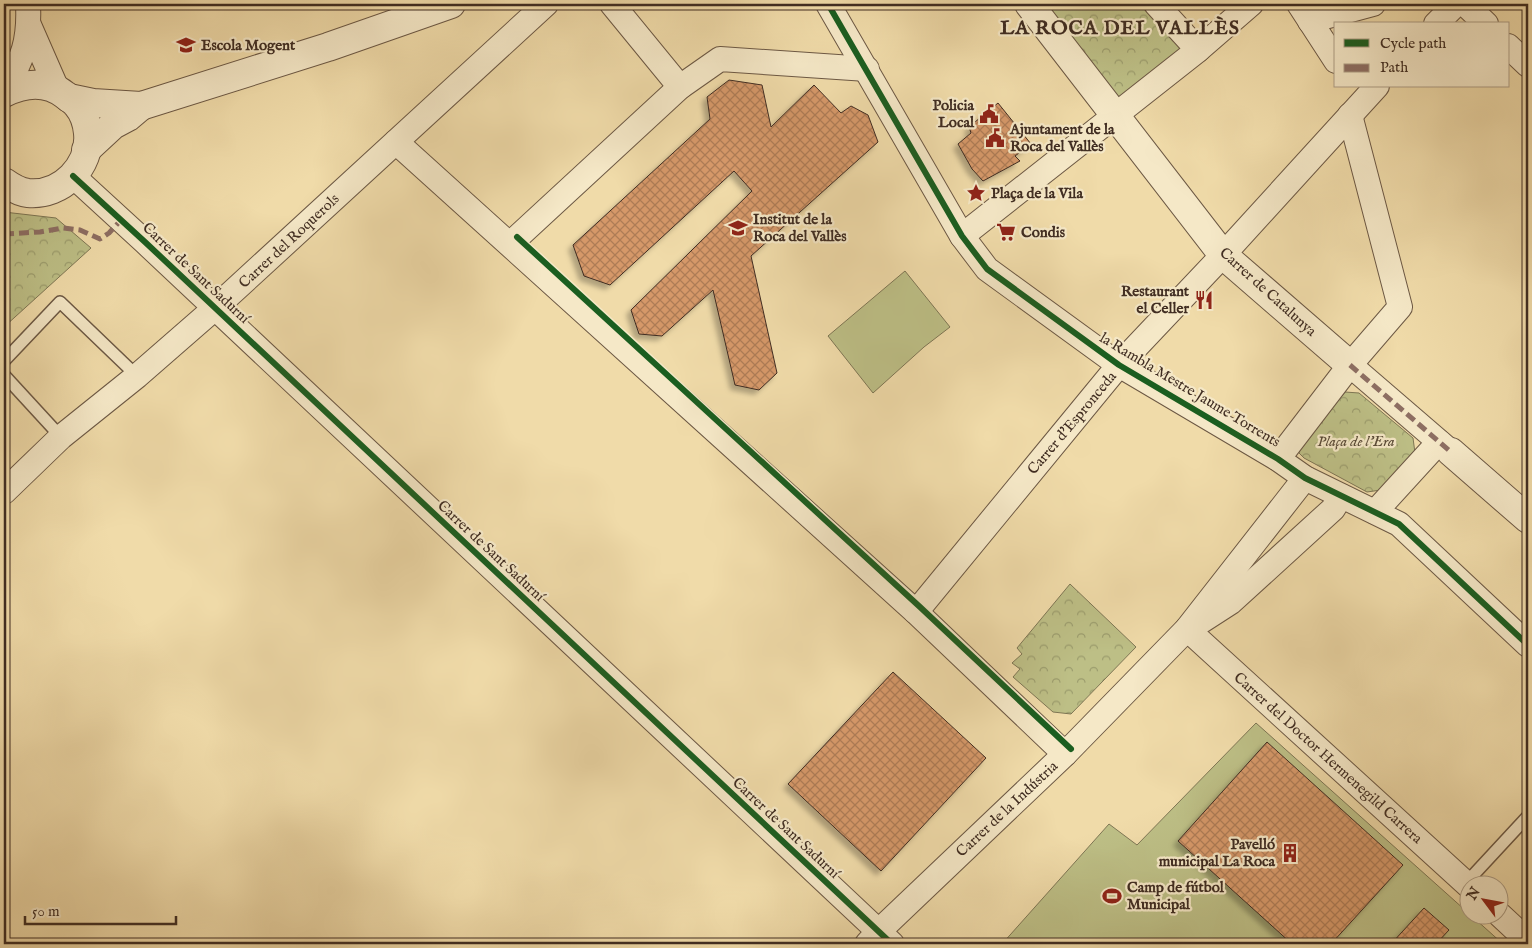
<svg xmlns="http://www.w3.org/2000/svg" width="1532" height="948" font-family="'IM FELL English',serif">
<defs>
<pattern id="forest-crowns" width="20" height="18" patternUnits="userSpaceOnUse" patternTransform="scale(1.25)"><rect width="20" height="18" fill="#bdbf86"/><path d="M2 6a3 3 0 1 1 6 0M12 15a3 3 0 1 1 6 0" fill="none" stroke="#9b9c6d"/></pattern>
<pattern id="building-cross-hatch" width="8" height="8" patternUnits="userSpaceOnUse" patternTransform="scale(1.25)"><rect width="8" height="8" fill="#d59869"/><path d="M0 0l8 8M0 8l8-8" fill="none" stroke="#ae7c56"/></pattern>
<filter id="shadow"><feDropShadow dx="-4.5" dy="4.5" stdDeviation="2.5" flood-color="#0004"/></filter>
</defs>
<rect width="100%" height="100%" fill="#f0dba9"/>
<filter id="stains"><feTurbulence type="fractalNoise" baseFrequency=".004" numOctaves="4"/><feColorMatrix values="0 0 0 0 .2 0 0 0 0 .09 0 0 0 0 .02 0 0 0 .5 -.17"/></filter>
<radialGradient id="worn" r=".72"><stop offset=".6" stop-color="#630" stop-opacity="0"/><stop offset="1" stop-color="#630" stop-opacity=".3"/></radialGradient>
<g fill="url(#forest-crowns)" stroke="#7e7654">
<polygon points="1033,4 1152,4 1190,51 1114,109"/>
<polygon points="4,212 56,218 91,248 4,327"/>
<polygon points="1345,392 1359,393 1413,438 1415,453 1381,490 1367,492 1304,458 1299,453 1299,447"/>
<polygon points="1070,584 1136,647 1071,714 1053,712 1013,677 1020,669 1012,663 1022,654 1017,648"/>
</g>
<g fill="#bdbf86" stroke="#7e7654">
<polygon points="905,271 950,327 924,347 873,393 828,336"/>
<polygon points="1256,723 1503,944 1002,944 1109,824 1137,845"/>
</g>
<g fill="url(#building-cross-hatch)" stroke="#402d22" filter="url(#shadow)">
<polygon points="729,80 762,85 771,127 814,85 841,113 851,106 868,115 878,142 751,256 777,373 759,390 735,385 713,290 662,336 639,334 631,310 752,191 734,171 610,285 584,276 573,245 710,119 707,97"/>
<polygon points="998,103 1031,144 1015,156 1020,161 983,181 972,169 958,144 971,133 969,127"/>
<polygon points="893,672 986,758 881,871 788,784"/>
<polygon points="1267,742 1403,865 1331,944 1292,944 1178,841"/>
<polygon points="1424,908 1449,930 1436,944 1391,944"/>
</g>
<g fill="none" stroke-linecap="round" stroke-linejoin="round">
<g stroke="#6c5844" stroke-width="14">
<g id="service">
<polyline points="4,361 60,302 137,376"/>
<polyline points="4,375 61,437"/>
<polyline points="1465,884 1528,816"/>
</g>
</g>
<g stroke="#6c5844" stroke-width="26">
<g id="minor">
<polyline points="612,4 680,87"/>
<polyline points="828,4 962,236 987,269 1119,365 1278,459 1305,478 1399,524 1528,645"/>
<polyline points="1156,4 1198,50"/>
<polyline points="1299,4 1336,61"/>
<polyline points="1465,4 1486,24"/>
<polyline points="1310,21 1373,4"/>
<polyline points="1436,24 1456,4"/>
<polyline points="29,25 57,89"/>
<polyline points="1508,46 1528,65"/>
<path d="M4,93C22,58 30,44 28,4"/>
<polyline points="396,142 916,612 1065,754"/>
<polyline points="73,176 145,242 892,944"/>
<polyline points="962,236 1198,50 1251,4"/>
<polyline points="510,244 680,87 720,59 867,69"/>
<polyline points="1350,365 1451,452"/>
<polyline points="1278,459 1350,365 1400,307 1350,115"/>
<polyline points="4,492 61,437 137,376 215,308 546,4"/>
<polyline points="1375,512 1439,442"/>
<polyline points="916,612 1119,365 1223,255 1377,86"/>
<polyline points="1200,622 1231,602 1333,509 1341,496"/>
<polyline points="1187,629 1470,887"/>
<polyline points="1500,915 1528,941"/>
<polyline points="867,944 878,932 1065,754 1187,629 1305,478"/>
</g>
</g>
<g stroke="#6c5844" stroke-width="30">
<g id="tertiary">
<polyline points="1029,4 1223,255 1350,365"/>
<path d="M4,93C24,83 46,80 65,95C69,98 74,101 77,105C83,112 87,123 88,133C91,166 62,196 28,193C19,192 11,187 4,182"/>
<polyline points="69,98 93,103 141,106 328,47 451,4"/>
<polyline points="86,150 113,125 128,117 141,106"/>
<polyline points="1451,452 1528,519"/>
</g>
</g>
<use href="#service" stroke="#f5e8c7" stroke-width="11"/>
<use href="#minor" stroke="#f5e8c7" stroke-width="24"/>
<use href="#tertiary" stroke="#f5e8c7" stroke-width="28"/>
<g stroke="#8d6e63" stroke-width="5" stroke-dasharray="10 5" stroke-linecap="butt">
<polyline points="4,234 40,232 63,228 80,230 100,239 109,233 121,220"/>
<polyline points="1350,365 1451,452"/>
</g>
<g stroke="#f5e8c7" stroke-width="9">
<g id="cycleway">
<polyline points="828,4 962,236 987,269 1119,365 1278,459 1305,478 1399,524 1528,645"/>
<polyline points="73,176 145,242 892,944"/>
<polyline points="517,237 920,607 1071,749"/>
</g>
</g>
<use href="#cycleway" stroke="#1b5e20" stroke-width="6"/>
</g>
<defs>
<g id="school-bare" transform="scale(1.5)"><path d="M0-5L7-2L0 1L-7-2ZM-4 1L0 2.5L4 1V4Q0 6-4 4Z" fill="#8f2418" stroke="#f5e8c7" stroke-width="2.5" paint-order="stroke"/></g>
<g id="civic-bare" transform="scale(1.5)"><path d="M-.6-6.5H3V-4.5H.6V-3L4-1V1h2V6H-6V1h2V-1L-.6-3ZM-1.2 2.5V6h2.4V2.5Z" fill="#8f2418" stroke="#f5e8c7" stroke-width="2.5" paint-order="stroke"/></g>
<g id="sight-bare" transform="scale(1.5)"><path d="M0-6L1.8-2.2L6-1.7L2.9 1.2L3.7 5.4L0 3.3L-3.7 5.4L-2.9 1.2L-6-1.7L-1.8-2.2Z" fill="#8f2418" stroke="#f5e8c7" stroke-width="2.5" paint-order="stroke"/></g>
<g id="supermarket-bare" transform="scale(1.5)"><path d="M-6-5.5h2.5l.6 2H6L4.5 2H-2.5L-4.4-4H-6ZM-1.5 3.2a1.3 1.3 0 1 0 .1 0ZM3 3.2a1.3 1.3 0 1 0 .1 0Z" fill="#8f2418" stroke="#f5e8c7" stroke-width="2.5" paint-order="stroke"/></g>
<g id="restaurant-bare" transform="scale(1.5)"><path d="M-5-6h1v4h1v-4h1v4h1v-4h1v5L-1.5 .5V6h-2V.5L-5-1ZM5-6V6H3V1.5H1.5Q1.5-4 5-6Z" fill="#8f2418" stroke="#f5e8c7" stroke-width="2.5" paint-order="stroke"/></g>
<g id="building-bare" transform="scale(1.5)"><path d="M-4-6H4V6H1V3H-1V6H-4ZM-2.5-4.3h1.7v1.8h-1.7ZM.8-4.3h1.7v1.8H.8ZM-2.5-1h1.7V.8h-1.7ZM.8-1h1.7V.8H.8Z" fill="#8f2418" stroke="#f5e8c7" stroke-width="2.5" paint-order="stroke"/></g>
<g id="stadium-bare" transform="scale(1.5)"><path d="M0-5a6.5 5 0 1 0 0 10a6.5 5 0 1 0 0-10ZM-3.5-1.8h7v3.6h-7Z" fill="#8f2418" stroke="#f5e8c7" stroke-width="2.5" paint-order="stroke"/></g>
</defs>
<g fill-rule="evenodd">
<use href="#school-bare" x="186" y="45"/>
<use href="#civic-bare" x="989" y="114"/>
<use href="#civic-bare" x="995" y="138"/>
<use href="#sight-bare" x="976" y="193"/>
<use href="#school-bare" x="738" y="228"/>
<use href="#supermarket-bare" x="1006" y="232"/>
<use href="#restaurant-bare" x="1204" y="300"/>
<use href="#building-bare" x="1290" y="853"/>
<use href="#stadium-bare" x="1112" y="896"/>
</g>
<g text-anchor="middle" dominant-baseline="central" stroke-width="4.5" stroke-linejoin="round" paint-order="stroke">
<g font-size="15" font-weight="bold" fill="#402d22" stroke="#f5e8c7" text-anchor="start">
<text x="201" y="45">Escola Mogent</text>
<text x="974" y="105" text-anchor="end">Policia<tspan x="974" dy="17">Local</tspan></text>
<text x="1010" y="129">Ajuntament de la<tspan x="1010" dy="17">Roca del Vallès</tspan></text>
<text x="991" y="193">Plaça de la Vila</text>
<text x="753" y="219">Institut de la<tspan x="753" dy="17">Roca del Vallès</tspan></text>
<text x="1021" y="232">Condis</text>
<text x="1189" y="291" text-anchor="end">Restaurant<tspan x="1189" dy="17">el Celler</tspan></text>
<text x="1275" y="844" text-anchor="end">Pavelló<tspan x="1275" dy="17">municipal La Roca</tspan></text>
<text x="1127" y="887">Camp de fútbol<tspan x="1127" dy="17">Municipal</tspan></text>
</g>
<g font-size="15" fill="#402d22" stroke="#f5e8c7">
<text transform="translate(289 241) rotate(-43)">Carrer del Roquerols</text>
<text transform="translate(196 273) rotate(43)">Carrer de Sant Sadurní</text>
<text transform="translate(1268 292) rotate(42)">Carrer de Catalunya</text>
<text transform="translate(1190 390) rotate(31)">la Rambla Mestre Jaume Torrents</text>
<text transform="translate(1072 423) rotate(-50)">Carrer d'Espronceda</text>
<text transform="translate(491 551) rotate(43)">Carrer de Sant Sadurní</text>
<text transform="translate(1328 758) rotate(42)">Carrer del Doctor Hermenegild Carrera</text>
<text transform="translate(1007 809) rotate(-43)">Carrer de la Indústria</text>
<text transform="translate(786 828) rotate(43)">Carrer de Sant Sadurní</text>
</g>
<g font-size="15" font-style="italic" fill="#594a36" stroke="#f5e8c7">
<text x="1356" y="441">Plaça de l'Era</text>
</g>
<g font-size="20" font-weight="bold" letter-spacing="1" fill="#402d22" stroke="#f5e8c7">
<text x="1120" y="28">LA ROCA DEL VALLÈS</text>
</g>
</g>
<rect width="1532" height="948" fill="none" stroke="#f0dba9" stroke-width="20"/>
<rect x="5" y="5" width="1522" height="938" fill="none" stroke="#402d22" stroke-width="2.5"/>
<rect x="10" y="10" width="1512" height="928" fill="none" stroke="#402d22"/>
<rect x="1334" y="22" width="175" height="65" fill="#f5e8c7" stroke="#ad9d85"/>
<rect x="1344" y="39" width="25" height="8" fill="#1b5e20" stroke="#ad9d85"/>
<text x="1380" y="48" font-size="15" fill="#402d22">Cycle path</text>
<rect x="1344" y="64" width="25" height="8" fill="#8d6e63" stroke="#ad9d85"/>
<text x="1380" y="72" font-size="15" fill="#402d22">Path</text>
<g transform="translate(1484 900) rotate(302)"><circle r="24" fill="#f5e8c7" stroke="#ad9d85"/>
<path d="M0-4L9 19L0 12L-9 19Z" fill="#8f2418"/>
<text y="-8" font-size="14" font-weight="bold" text-anchor="middle" fill="#402d22">N</text>
</g>
<path d="M25 916v8h151v-8" fill="none" stroke="#402d22" stroke-width="2.5"/>
<text x="32" y="916" font-size="15" fill="#402d22" stroke="#f5e8c7" stroke-width="4" paint-order="stroke">50 m</text>
<rect width="100%" height="100%" filter="url(#stains)"/>
<rect width="100%" height="100%" fill="url(#worn)"/>
</svg>
